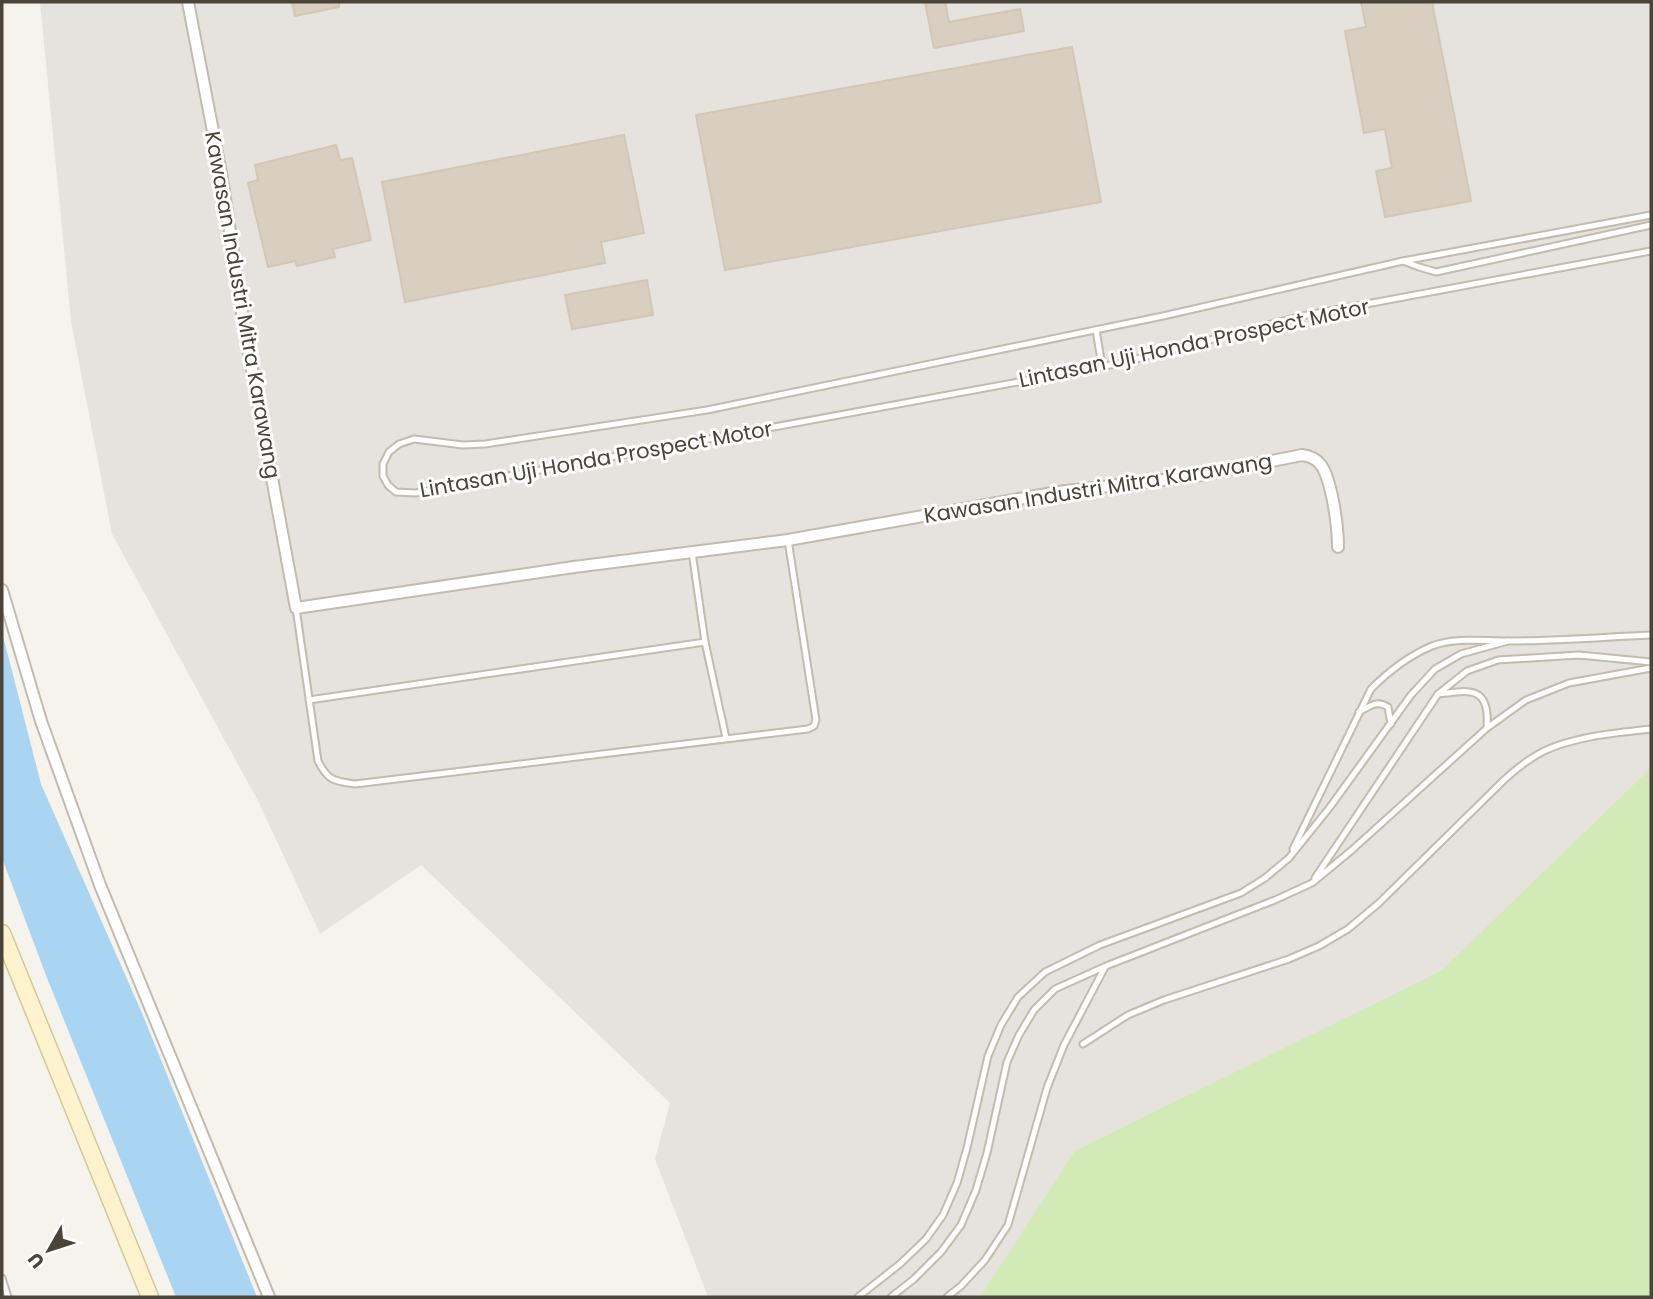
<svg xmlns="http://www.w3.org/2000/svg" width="1653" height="1299" font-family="Poppins,sans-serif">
<rect width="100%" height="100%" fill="#f6f3ec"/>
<polygon fill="#e6e2dd" points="40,2 1651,2 1651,1297 708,1297 655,1159 670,1103 421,865 320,934 258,801 112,534 71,321"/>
<polygon fill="#d2eab5" points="1651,768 1651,1297 980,1297 1075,1151 1441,971"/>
<polygon fill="#a9d4f2" points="2,632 41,784 142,1013 257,1297 176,1297 47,978 2,858"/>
<g fill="#d8cfc1" stroke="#d3c7b4" stroke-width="2">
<polygon points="292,2 339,2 339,7 295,16"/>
<polygon points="925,2 945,2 949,22 1020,9 1024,31 934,48"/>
<polygon points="1361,2 1432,2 1471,201 1385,217 1376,171 1392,168 1385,129 1364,133 1345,31 1366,27"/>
<polygon points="1072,47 1101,202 725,270 696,115"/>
<polygon points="624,135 644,233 601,242 605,263 405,302 382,182"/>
<polygon points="336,145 340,160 352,158 371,240 333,249 335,257 297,266 295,261 268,267 248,183 258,180 255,165"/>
<polygon points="647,280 653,315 572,329 565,295"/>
</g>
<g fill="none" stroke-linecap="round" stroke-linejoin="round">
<g stroke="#c2bbae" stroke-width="9">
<g id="lane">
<polyline points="1651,215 1403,261 1163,316 707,410 485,444 463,445 414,439 399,444 389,452 383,464 383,476 388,485 396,492 416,493 1121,363 1302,316 1651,251"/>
<polyline points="1403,261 1419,267 1436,272 1651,225"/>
<polyline points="1096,330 1102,366"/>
<polyline points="692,552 705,642"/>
<path d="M296,608L318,761C328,781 334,781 355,784L808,729L814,726L816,720L788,540"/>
<path d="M1438,694C1470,690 1490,686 1487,727"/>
<polyline points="309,700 705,642 726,738"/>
<path d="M1359,712C1370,706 1377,700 1388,707L1391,724"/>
<path d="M1293,849L1371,689C1389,671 1408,656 1432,646C1455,637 1482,641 1506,641C1555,641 1603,637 1651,635"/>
<polyline points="1315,878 1438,694 1467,671 1498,660 1579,655 1651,662"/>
<path d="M1083,1044L1128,1015L1164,1000L1289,959L1319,946L1348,929L1379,903L1504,780C1516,769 1528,759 1544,751C1576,736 1616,733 1651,729"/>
<polyline points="2,1278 8,1297"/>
<polyline points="858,1297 900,1264 926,1239 943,1215 957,1183 967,1148 988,1056 1001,1025 1018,997 1045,972 1100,945 1241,893 1265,878 1289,858 1330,807 1411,695 1435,669 1461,654 1508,641"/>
<polyline points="891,1297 914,1279 941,1252 961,1225 976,1190 987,1153 1007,1062 1019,1035 1034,1010 1055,989 1106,966 1275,900 1312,883 1352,850 1487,728 1526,700 1569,683 1651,668"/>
<polyline points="947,1297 961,1286 985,1260 1008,1225 1047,1088 1064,1045 1105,967"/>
</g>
</g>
<g stroke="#c2bbae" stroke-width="14">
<g id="street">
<path d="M188,2L222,178L244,326L296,608L574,567L788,540L1058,492L1197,476L1302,455C1310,456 1316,458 1321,465C1332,481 1338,527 1338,547"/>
<polyline points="2,590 41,721 100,885 269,1297"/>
</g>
</g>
<g stroke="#d6c79b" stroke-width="19">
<polyline id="secondary" points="2,933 150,1297"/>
</g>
<use href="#lane" stroke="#fff" stroke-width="5"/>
<use href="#street" stroke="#fff" stroke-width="10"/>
<use href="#secondary" stroke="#fff3cd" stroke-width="16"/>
</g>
<g text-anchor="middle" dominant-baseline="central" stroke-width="6" stroke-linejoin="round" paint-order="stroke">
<g font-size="21" fill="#4b4439" stroke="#fff">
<text transform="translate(243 305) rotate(80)">Kawasan Industri Mitra Karawang</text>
<text transform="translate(1194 343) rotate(-12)">Lintasan Uji Honda Prospect Motor</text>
<text transform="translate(596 459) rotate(-10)">Lintasan Uji Honda Prospect Motor</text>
<text transform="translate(1098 488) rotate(-9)">Kawasan Industri Mitra Karawang</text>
</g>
</g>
<rect width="1653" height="1299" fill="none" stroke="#4b4439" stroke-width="7"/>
<g transform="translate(49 1250) rotate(231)" stroke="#ffffff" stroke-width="5" paint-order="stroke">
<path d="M0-5L12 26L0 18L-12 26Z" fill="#4b4439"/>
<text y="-10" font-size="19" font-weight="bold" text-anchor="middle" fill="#4b4439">U</text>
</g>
</svg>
